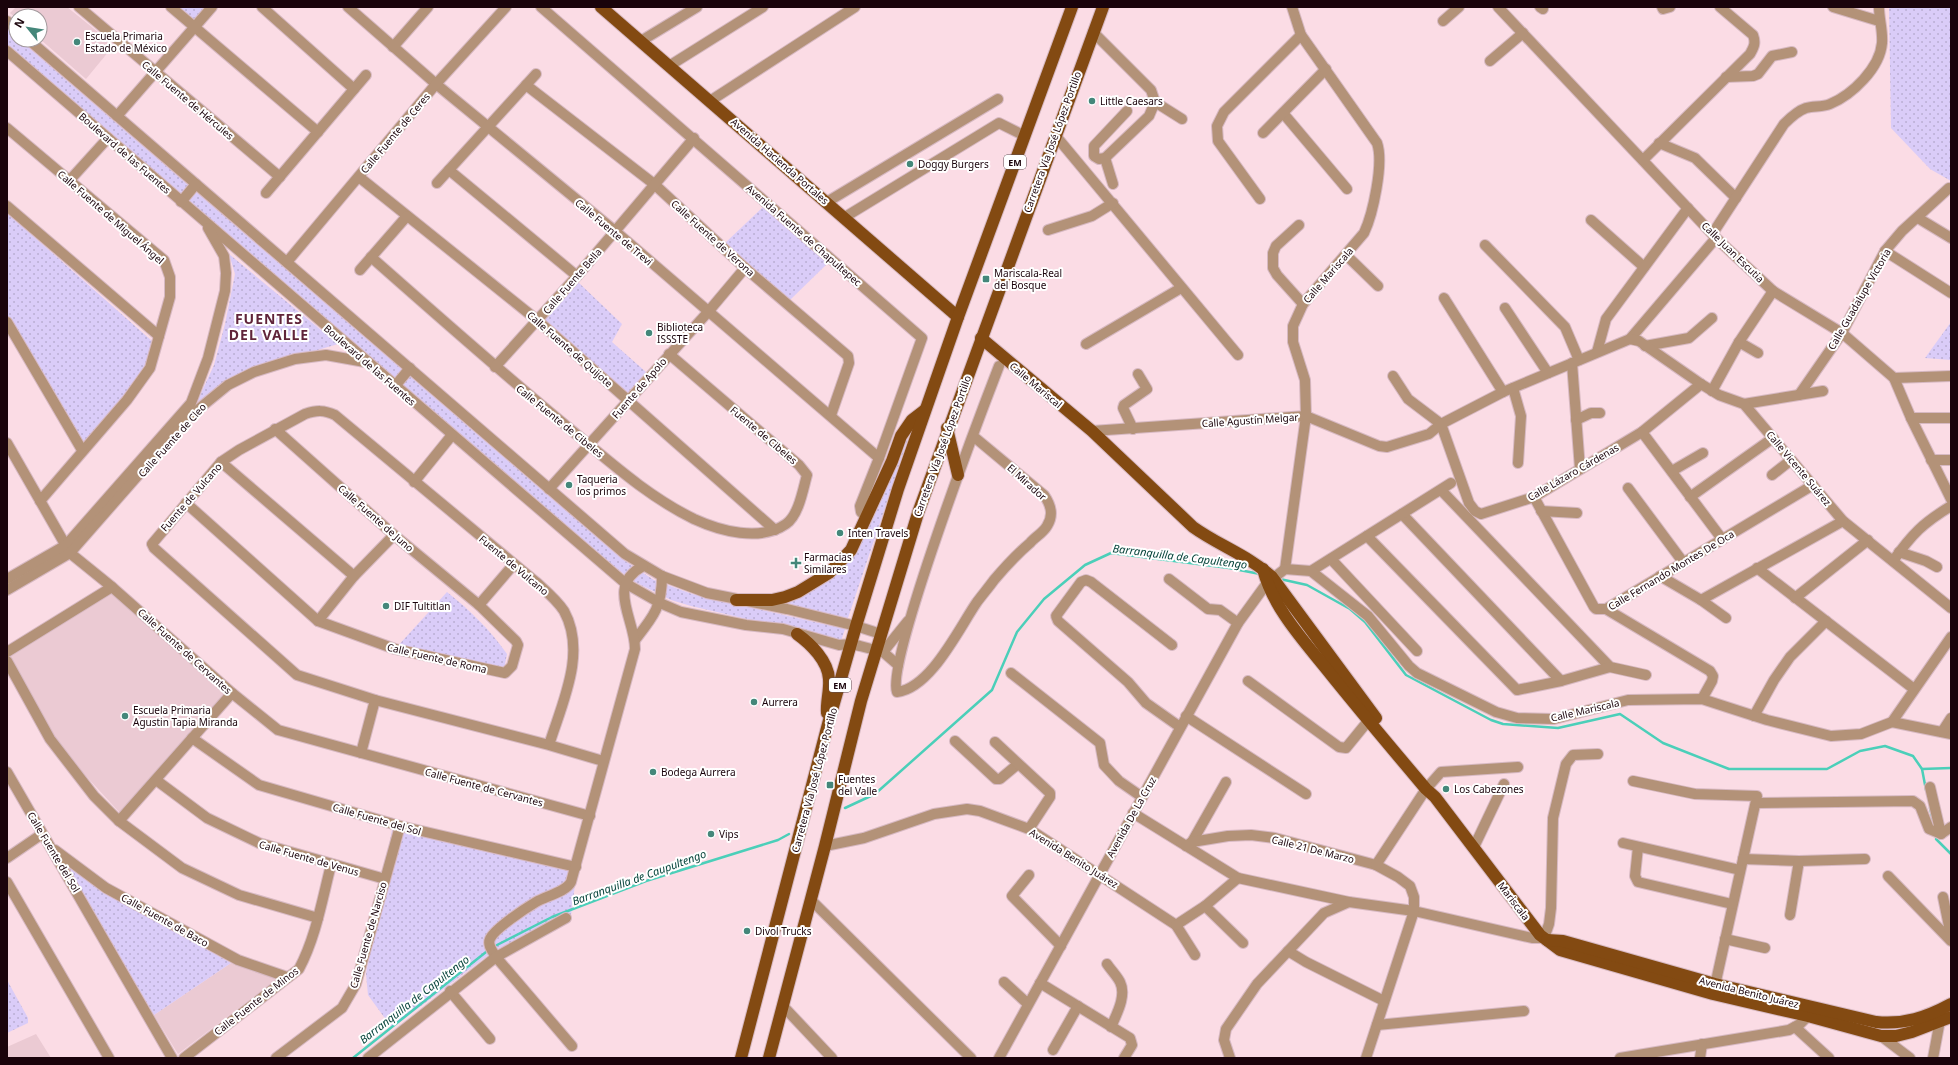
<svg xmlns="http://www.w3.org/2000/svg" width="1958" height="1065" font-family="'Noto Sans',sans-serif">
<defs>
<pattern id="green-dots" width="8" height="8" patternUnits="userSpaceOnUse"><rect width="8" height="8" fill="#daccf8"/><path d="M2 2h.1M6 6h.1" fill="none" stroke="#baaed3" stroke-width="1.8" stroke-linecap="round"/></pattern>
</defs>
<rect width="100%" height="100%" fill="#fbdce5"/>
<g fill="#ebcad3">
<polygon points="16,7 67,7 114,45 86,79 40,39 40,16 16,16 16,18 10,13"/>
<polygon points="112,589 228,694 121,814 51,738 7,653 97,602"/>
<polygon points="231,963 278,978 178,1054 154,1015"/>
<polygon points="36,1034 51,1058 7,1058 7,1047"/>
</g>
<g fill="url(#green-dots)">
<polygon points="179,7 206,7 194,21"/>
<polygon points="1889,7 1951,7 1951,181 1930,169 1891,128"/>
<polygon points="7,29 16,37 16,40 20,40 622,559 654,580 692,594 845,629 841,641 691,606 671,600 633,581 577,537 7,45"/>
<polygon points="763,207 828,263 790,300 724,244"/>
<polygon points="7,213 152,341 149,367 83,446 7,318"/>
<polygon points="229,254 338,344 253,369 197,402 214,365 225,324 235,274"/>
<polygon points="578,282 622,324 612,342 646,372 627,394 543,321"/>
<polygon points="1951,322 1951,360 1925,358"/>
<polygon points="909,436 848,618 780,603 831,573"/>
<path d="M447,592C471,611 490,630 507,654L504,669L396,648Z"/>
<polygon points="393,824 577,869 571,916 495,950 392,1028 368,995 366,974"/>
<polygon points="62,859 104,891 231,963 154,1015"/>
<polygon points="7,980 28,1018 28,1023 7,1033"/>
</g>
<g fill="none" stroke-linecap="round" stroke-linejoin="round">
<g stroke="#4bcfb9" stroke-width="2.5">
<polyline points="1280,579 1307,585 1350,609 1365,622 1406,675 1491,720 1503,724 1558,728 1620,714 1663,743 1729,769 1827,769 1860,751 1885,746 1913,756 1922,769 1926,790"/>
<polyline points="1922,769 1951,768"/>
<polyline points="845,808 875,794 992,690 1017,632 1044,599 1085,565 1111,553 1229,568 1260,574"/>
<polyline points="1930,808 1934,825"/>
<polyline points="1936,839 1951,854"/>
<polyline points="497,945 552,917 646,881 778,840 789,834"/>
<polyline points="353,1058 486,952"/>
</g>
<g stroke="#d7b9c2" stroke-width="12">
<g id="minor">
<polyline points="79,7 280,177"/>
<polyline points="171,7 318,132"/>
<polyline points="262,7 354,89"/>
<polyline points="348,7 436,84 615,231 879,458"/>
<polyline points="541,7 922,338 879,458 860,506 861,512 866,516"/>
<polyline points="1498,7 1716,238 1773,291 1842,333 1894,378 1911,418 1951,499"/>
<polyline points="1540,7 1543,9"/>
<polyline points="1662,7 1663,9 1670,7"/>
<polyline points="1833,7 1879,21"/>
<polyline points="7,21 16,29"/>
<polyline points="1443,21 1459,7"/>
<polyline points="1093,32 1151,90 1155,102 1149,116 1105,158 1099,159 1094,156 1094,146 1127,111"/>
<polyline points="29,40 625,554 662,576 707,593 787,609 856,626 881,634"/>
<polyline points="641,41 697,7"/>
<polyline points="393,47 428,7"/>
<polyline points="7,51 625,583 660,603 681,612 746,625 783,629 839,645 851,644 860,646 883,652 898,665"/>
<polyline points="1490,61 1523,33"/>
<polyline points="669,66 763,7"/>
<polyline points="1726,77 1753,76 1758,74 1772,56 1792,52"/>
<polyline points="526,85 654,184 745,268 848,356 849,363 831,415"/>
<polyline points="710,101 855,7"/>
<polyline points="1155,102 1182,119"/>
<polyline points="1283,113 1347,189"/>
<polyline points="117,116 212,7"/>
<polyline points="7,128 164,260 170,277 170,297 150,368 127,400 40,501"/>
<polyline points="1263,133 1326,69"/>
<polyline points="1055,135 1238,355"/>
<polyline points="1659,143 1695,158 1736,198"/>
<polyline points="1105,158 1113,184"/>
<path d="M1643,160L1750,54C1754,47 1756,43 1753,35L1720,7"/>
<polyline points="449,170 577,276"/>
<polyline points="359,177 537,320 775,530"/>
<polyline points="69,181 108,138"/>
<polyline points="437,183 536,74"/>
<polyline points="266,193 366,75"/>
<polyline points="1260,199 1218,141 1217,126 1224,112 1301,35"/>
<polyline points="181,202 196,184"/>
<polyline points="827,202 998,99"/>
<polyline points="7,206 159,336"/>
<polyline points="845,217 999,123 1025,136"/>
<polyline points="1918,218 1951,238"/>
<polyline points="1591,220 1644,267"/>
<polyline points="1299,225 1276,246 1273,253 1273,268 1277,275 1303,304"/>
<polyline points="1048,230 1092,216 1113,203"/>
<path d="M1713,233L1784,124C1790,118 1797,111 1806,108C1814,106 1823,107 1830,104C1852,95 1880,68 1882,43C1883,31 1879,19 1879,7"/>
<polyline points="1485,245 1565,327 1579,360"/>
<polyline points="1885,251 1951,293"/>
<polyline points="1346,255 1378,286"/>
<path d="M371,257C437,315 502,373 570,429C609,461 647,496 694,519C720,531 760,542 786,524C799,515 803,489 807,475L799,465L669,354"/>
<polyline points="287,262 436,84 506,7"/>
<polyline points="360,270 407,216"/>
<polyline points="1444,298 1503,392"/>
<polyline points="1505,308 1548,373"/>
<polyline points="7,322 82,450"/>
<polyline points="1630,339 1716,238"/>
<polyline points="1739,342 1758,353"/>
<polyline points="1086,344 1181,288"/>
<polyline points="1645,346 1689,338 1712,318"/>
<polyline points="1597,352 1606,319 1688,208"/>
<polyline points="1572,363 1580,469"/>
<polyline points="495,367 577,276 694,138"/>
<polyline points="1393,376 1408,399 1441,424"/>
<polyline points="1894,378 1951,376"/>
<polyline points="395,386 410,368"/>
<polyline points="1513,388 1521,416 1518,463"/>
<polyline points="1712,391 1739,342 1773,291"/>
<polyline points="1799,395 1842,333 1885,251 1902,231 1949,188"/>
<polyline points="1744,404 1823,391"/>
<polyline points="1911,418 1951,418"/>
<polyline points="1576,420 1591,413 1600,413"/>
<polyline points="1441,424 1469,503 1475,511 1481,514 1534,497 1642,432 1701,384"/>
<polyline points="1133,429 1123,408 1124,405 1147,389 1138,374"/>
<polyline points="1092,431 1306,416 1379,446 1387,447 1429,434 1441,424 1503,392 1630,339 1639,341 1701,384 1719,395 1744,404 1843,521 1951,608"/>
<polyline points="1642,432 1722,539"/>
<path d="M973,436L1044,495C1051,505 1054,515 1047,526C1043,533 1035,537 1030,543C1017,554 1005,567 994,580C989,587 983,594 977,602C959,628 931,688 897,692C885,664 982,410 999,366"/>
<polyline points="7,443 70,553 112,587 232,693 278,730 590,816"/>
<polyline points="1931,460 1951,460"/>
<polyline points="221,462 354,576"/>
<polyline points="1672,471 1703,453"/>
<polyline points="1772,475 1791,460"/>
<polyline points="414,482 452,435"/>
<polyline points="1628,488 1683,562"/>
<polyline points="549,489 708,312 745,268"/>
<polyline points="1441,490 1610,667 1646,675"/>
<polyline points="1534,497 1594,607 1596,609 1606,609 1813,485"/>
<polyline points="1690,497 1773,438"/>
<polyline points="186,503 318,621 395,649 505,673 512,666 518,645 516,641 479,605 394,535 275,429"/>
<polyline points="1541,511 1577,513"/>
<polyline points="1402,514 1561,681"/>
<polyline points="1367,536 1517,690 1561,681 1610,667"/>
<polyline points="1899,552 1926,561 1937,567"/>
<polyline points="1331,559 1417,651"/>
<path d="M1893,561C1912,534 1923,523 1951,506"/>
<polyline points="1757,568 1914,689"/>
<path d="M1285,569L1306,416L1305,380L1293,342V326L1303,304L1364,233C1373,214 1384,163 1377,143L1301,35L1292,7"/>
<polyline points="1311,571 1451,483"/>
<polyline points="1660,576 1701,600 1726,618"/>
<polyline points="7,579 66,545 191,403 208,358 225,291 226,273 224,256 208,228"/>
<polyline points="1169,579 1208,609 1220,610 1238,623"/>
<polyline points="7,590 70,553 190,416 228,385 254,372 295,359 326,355 365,362"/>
<polyline points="1795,598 1868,540"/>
<polyline points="1701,600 1843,521"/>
<polyline points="479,605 514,564"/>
<polyline points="1606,609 1710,671 1713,676 1712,681 1702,699"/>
<polyline points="318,621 354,576 394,535"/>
<path d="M635,640C653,617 662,607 662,576"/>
<polyline points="1172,645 1091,582 1086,580 1081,582 1056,616 1058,621 1128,682 1146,703 1180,727"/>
<polyline points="7,652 112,587"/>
<polyline points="883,652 908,621"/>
<polyline points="7,661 50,739 94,796 119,821 182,868 239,895 318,918"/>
<polyline points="1011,673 1100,743 1104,765 1119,781 1142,797"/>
<polyline points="1248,681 1339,747 1346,748 1368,721"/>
<polyline points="1186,716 1306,794"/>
<polyline points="1754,716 1774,680 1790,657 1826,621"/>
<polyline points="1892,722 1951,734"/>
<polyline points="1942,732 1951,718"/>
<polyline points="192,738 259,785 400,826 576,867"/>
<polyline points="955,741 996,779 1000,779 1018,764"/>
<polyline points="995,742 1050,793 1050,797 1029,829"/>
<path d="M549,745C562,703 587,653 564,611C557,600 546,591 536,582L335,415C324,410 317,410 305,414L239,450L221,462L152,544L154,548L297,675L375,700L549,745L603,761"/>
<polyline points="361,753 375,700"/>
<polyline points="7,772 172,1058"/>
<polyline points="156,780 207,818 259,843 385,879"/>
<polyline points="1633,781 1695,794 1757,796 1714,990"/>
<polyline points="1930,787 1941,834"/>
<polyline points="1756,803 1913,801 1920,806 1929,829 1941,834 1951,827"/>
<polyline points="1133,813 1238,878 1349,902 1414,911 1532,938 1544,938 1549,924 1551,908 1553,818 1566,764 1573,755 1598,754"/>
<polyline points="119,821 232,693"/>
<polyline points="1192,842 1226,782"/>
<polyline points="1623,843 1740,870"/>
<polyline points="825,846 864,838 934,814 967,809 980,811 1029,829 1176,925 1195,955"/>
<polyline points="1186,846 1192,842 1228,836 1251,835 1275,838 1376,865 1398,877 1410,886 1414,897 1414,911 1366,1058"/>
<polyline points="1474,847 1504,784"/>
<polyline points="1638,847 1635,876 1638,882 1732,904"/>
<polyline points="55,850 106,888 238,960 287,977"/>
<polyline points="7,858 42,834"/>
<polyline points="1743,859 1799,861 1865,859"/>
<polyline points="1376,865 1426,789 1441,772 1518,767"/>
<polyline points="1029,875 1012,896 1061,946"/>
<polyline points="1888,876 1951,941"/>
<polyline points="7,882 109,1058"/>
<polyline points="1943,897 1951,936"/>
<polyline points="811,900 971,1058"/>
<polyline points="1205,906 1243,943"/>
<polyline points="1790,915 1799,861"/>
<polyline points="1176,925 1205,906 1238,878"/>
<polyline points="1725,939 1765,948"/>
<polyline points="1288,951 1306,962 1384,1001"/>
<path d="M1107,964C1111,970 1117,976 1120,982C1127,996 1116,1015 1111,1027"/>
<polyline points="1004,982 1028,1004"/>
<polyline points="1040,983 1130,1038 1132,1045 1124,1058"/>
<polyline points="450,991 490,1039"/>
<polyline points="783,1006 832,1058"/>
<polyline points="1377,1025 1524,1011"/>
<polyline points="1795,1027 1829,1058"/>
<polyline points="1881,1036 1910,1058"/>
<path d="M572,1046L496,957C493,952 487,945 490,939C494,929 526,908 536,902C546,896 566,892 571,882L635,649C635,618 606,586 643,566"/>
<polyline points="1053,1050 1078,1006"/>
<path d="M184,1058L299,969C316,937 322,900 331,865"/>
<polyline points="276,1058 342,1008 356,984 400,826"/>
<polyline points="368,1058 496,957 566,918"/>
<polyline points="999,1058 1238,623 1267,583 1285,569 1311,571 1368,616 1409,666 1417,673 1496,712 1517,718 1554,719 1628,700 1702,699 1767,720 1831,736 1861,734 1892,722 1951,637"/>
<polyline points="1230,1058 1224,1040 1226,1029 1257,984 1324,913 1349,902"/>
<polyline points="1620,1058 1789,1030 1800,1024 1808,1016"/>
<polyline points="1700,1058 1702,1044"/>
<polyline points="1933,1058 1941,1015"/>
</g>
</g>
<g stroke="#d7b9c2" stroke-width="14">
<g id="major">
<polyline points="601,7 958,317"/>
<path d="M981,338L1092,431L1193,527C1218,545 1249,556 1272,577L1376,718"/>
<polyline points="947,428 958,475"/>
<path d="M1263,569C1273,608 1304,641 1328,671C1360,711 1393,750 1426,789L1435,797L1540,935L1560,950L1713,994L1808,1016L1881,1036H1896L1912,1032L1951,1017"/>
<polyline points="736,600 772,600 785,597 798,592 829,573 851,550 892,461 901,436 912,420 925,410"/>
<path d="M797,634C811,644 828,661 829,679C830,691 826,702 827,713"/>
<path d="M1547,940L1563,941L1715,984L1876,1022C1904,1025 1927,1017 1951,1004"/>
<polyline points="741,1058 828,724 856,626 898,489 958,317 1072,7"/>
<polyline points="769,1058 825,846 861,701 918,513 1103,7"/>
</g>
</g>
<use href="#minor" stroke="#b39278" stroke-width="10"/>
<use href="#major" stroke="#834a12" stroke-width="12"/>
</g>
<g fill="#44877a" stroke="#fff" stroke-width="1.5">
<circle cx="77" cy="42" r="4"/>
<circle cx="1092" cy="101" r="4"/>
<circle cx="910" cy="164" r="4"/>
<rect x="982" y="275" width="8" height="8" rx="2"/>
<circle cx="649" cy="333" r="4"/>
<circle cx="569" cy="485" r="4"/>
<circle cx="840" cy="533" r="4"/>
<path d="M794 557h4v4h4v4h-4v4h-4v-4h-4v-4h4z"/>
<circle cx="386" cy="606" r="4"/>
<circle cx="754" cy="702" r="4"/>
<circle cx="125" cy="716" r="4"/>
<circle cx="653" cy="772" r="4"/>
<rect x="826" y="781" width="8" height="8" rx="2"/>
<circle cx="1446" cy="789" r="4"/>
<circle cx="711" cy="834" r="4"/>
<circle cx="747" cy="931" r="4"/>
</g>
<g text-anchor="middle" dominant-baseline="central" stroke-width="4" stroke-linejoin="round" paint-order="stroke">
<g fill="#fff" stroke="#5f4f54" stroke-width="1">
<rect x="1004" y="155" width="22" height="14" rx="3"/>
<rect x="829" y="678" width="22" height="14" rx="3"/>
</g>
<g font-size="9" font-weight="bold" fill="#1a030b">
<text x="1015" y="162">EM</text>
<text x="840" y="685">EM</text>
</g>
<g font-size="10" fill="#1a030b" stroke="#fff" text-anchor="start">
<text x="85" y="36">Escuela Primaria<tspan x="85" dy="12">Estado de México</tspan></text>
<text x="1100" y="101">Little Caesars</text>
<text x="918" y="164">Doggy Burgers</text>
<text x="994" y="273">Mariscala-Real<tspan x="994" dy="12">del Bosque</tspan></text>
<text x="657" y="327">Biblioteca<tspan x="657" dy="12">ISSSTE</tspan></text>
<text x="577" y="479">Taqueria<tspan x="577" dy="12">los primos</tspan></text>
<text x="848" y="533">Inten Travels</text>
<text x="804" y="557">Farmacias<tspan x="804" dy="12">Similares</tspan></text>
<text x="394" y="606">DIF Tultitlan</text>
<text x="762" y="702">Aurrera</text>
<text x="133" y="710">Escuela Primaria<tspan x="133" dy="12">Agustin Tapia Miranda</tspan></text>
<text x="661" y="772">Bodega Aurrera</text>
<text x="838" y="779">Fuentes<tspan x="838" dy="12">del Valle</tspan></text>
<text x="1454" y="789">Los Cabezones</text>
<text x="719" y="834">Vips</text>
<text x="755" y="931">Divol Trucks</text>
</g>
<g font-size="10" fill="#1a030b" stroke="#fff">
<text transform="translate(188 100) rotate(40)">Calle Fuente de Hércules</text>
<text transform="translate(395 133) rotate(-50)">Calle Fuente de Ceres</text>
<text transform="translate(1052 142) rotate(-70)">Carretera Vía José López Portillo</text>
<text transform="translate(125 153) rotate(41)">Boulevard de las Fuentes</text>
<text transform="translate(780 161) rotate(41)">Avenida Hacienda Portales</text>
<text transform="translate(111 217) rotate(41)">Calle Fuente de Miguel Ángel</text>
<text transform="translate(614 232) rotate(40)">Calle Fuente de Trevi</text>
<text transform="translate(804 235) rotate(41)">Avenida Fuente de Chapultepec</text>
<text transform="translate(713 238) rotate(42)">Calle Fuente de Verona</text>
<text transform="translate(1733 252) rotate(44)">Calle Juan Escutia</text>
<text transform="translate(1328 275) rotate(-49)">Calle Mariscala</text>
<text transform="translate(572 281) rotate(-49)">Calle Fuente Bella</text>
<text transform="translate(1859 299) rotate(-60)">Calle Guadalupe Victoria</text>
<text transform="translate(570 349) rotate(41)">Calle Fuente de Quijote</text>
<text transform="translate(370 365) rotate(41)">Boulevard de las Fuentes</text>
<text transform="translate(1036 385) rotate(40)">Calle Mariscal</text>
<text transform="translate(639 388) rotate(-49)">Fuente de Apolo</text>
<text transform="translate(1250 420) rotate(-4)">Calle Agustín Melgar</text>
<text transform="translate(560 421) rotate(39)">Calle Fuente de Cibeles</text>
<text transform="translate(764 435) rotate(40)">Fuente de Cibeles</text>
<text transform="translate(172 440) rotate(-48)">Calle Fuente de Cleo</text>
<text transform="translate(942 446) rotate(-70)">Carretera Vía José López Portillo</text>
<text transform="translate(1799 468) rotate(50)">Calle Vicente Suárez</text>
<text transform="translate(1573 472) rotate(-30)">Calle Lázaro Cárdenas</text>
<text transform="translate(1027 482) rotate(42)">El Mirador</text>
<text transform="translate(191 497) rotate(-49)">Fuente de Vulcano</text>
<text transform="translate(376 518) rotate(41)">Calle Fuente de Juno</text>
<text transform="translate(514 565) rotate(40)">Fuente de Vulcano</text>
<text transform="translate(1671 570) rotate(-31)">Calle Fernando Montes De Oca</text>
<text transform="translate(185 651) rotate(42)">Calle Fuente de Cervantes</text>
<text transform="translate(437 658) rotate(13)">Calle Fuente de Roma</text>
<text transform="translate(1585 710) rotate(-13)">Calle Mariscala</text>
<text transform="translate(814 780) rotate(-75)">Carretera Vía José López Portillo</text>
<text transform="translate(484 787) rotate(15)">Calle Fuente de Cervantes</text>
<text transform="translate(1131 817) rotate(-61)">Avenida De La Cruz</text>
<text transform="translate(377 819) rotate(16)">Calle Fuente del Sol</text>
<text transform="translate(1313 849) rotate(14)">Calle 21 De Marzo</text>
<text transform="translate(54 852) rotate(59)">Calle Fuente del Sol</text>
<text transform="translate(309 858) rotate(16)">Calle Fuente de Venus</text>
<text transform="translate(1074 858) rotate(32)">Avenida Benito Juárez</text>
<text transform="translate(1514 901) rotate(53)">Mariscala</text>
<text transform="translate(165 920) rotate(29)">Calle Fuente de Baco</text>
<text transform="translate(368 935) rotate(-74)">Calle Fuente de Narciso</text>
<text transform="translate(1749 992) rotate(14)">Avenida Benito Juárez</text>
<text transform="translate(256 1001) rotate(-38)">Calle Fuente de Minos</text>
</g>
<g font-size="11" font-style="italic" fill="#07443b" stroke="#fff">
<text transform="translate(1180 556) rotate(7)">Barranquilla de Capultengo</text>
<text transform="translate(639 877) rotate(-20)">Barranquilla de Caupultengo</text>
<text transform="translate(414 999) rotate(-38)">Barranquilla de Capultengo</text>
</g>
<g font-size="14" font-weight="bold" letter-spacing="1" fill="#60243a" stroke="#fff">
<text x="269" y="318">FUENTES<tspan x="269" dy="16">DEL VALLE</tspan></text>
</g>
</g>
<rect width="1958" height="1065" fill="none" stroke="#1a030b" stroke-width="16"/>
<g transform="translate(28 28) rotate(300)"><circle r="19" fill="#ffffff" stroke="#a39a9d"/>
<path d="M0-3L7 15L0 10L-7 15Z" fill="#44877a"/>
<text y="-6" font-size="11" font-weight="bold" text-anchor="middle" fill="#1a030b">N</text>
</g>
</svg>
